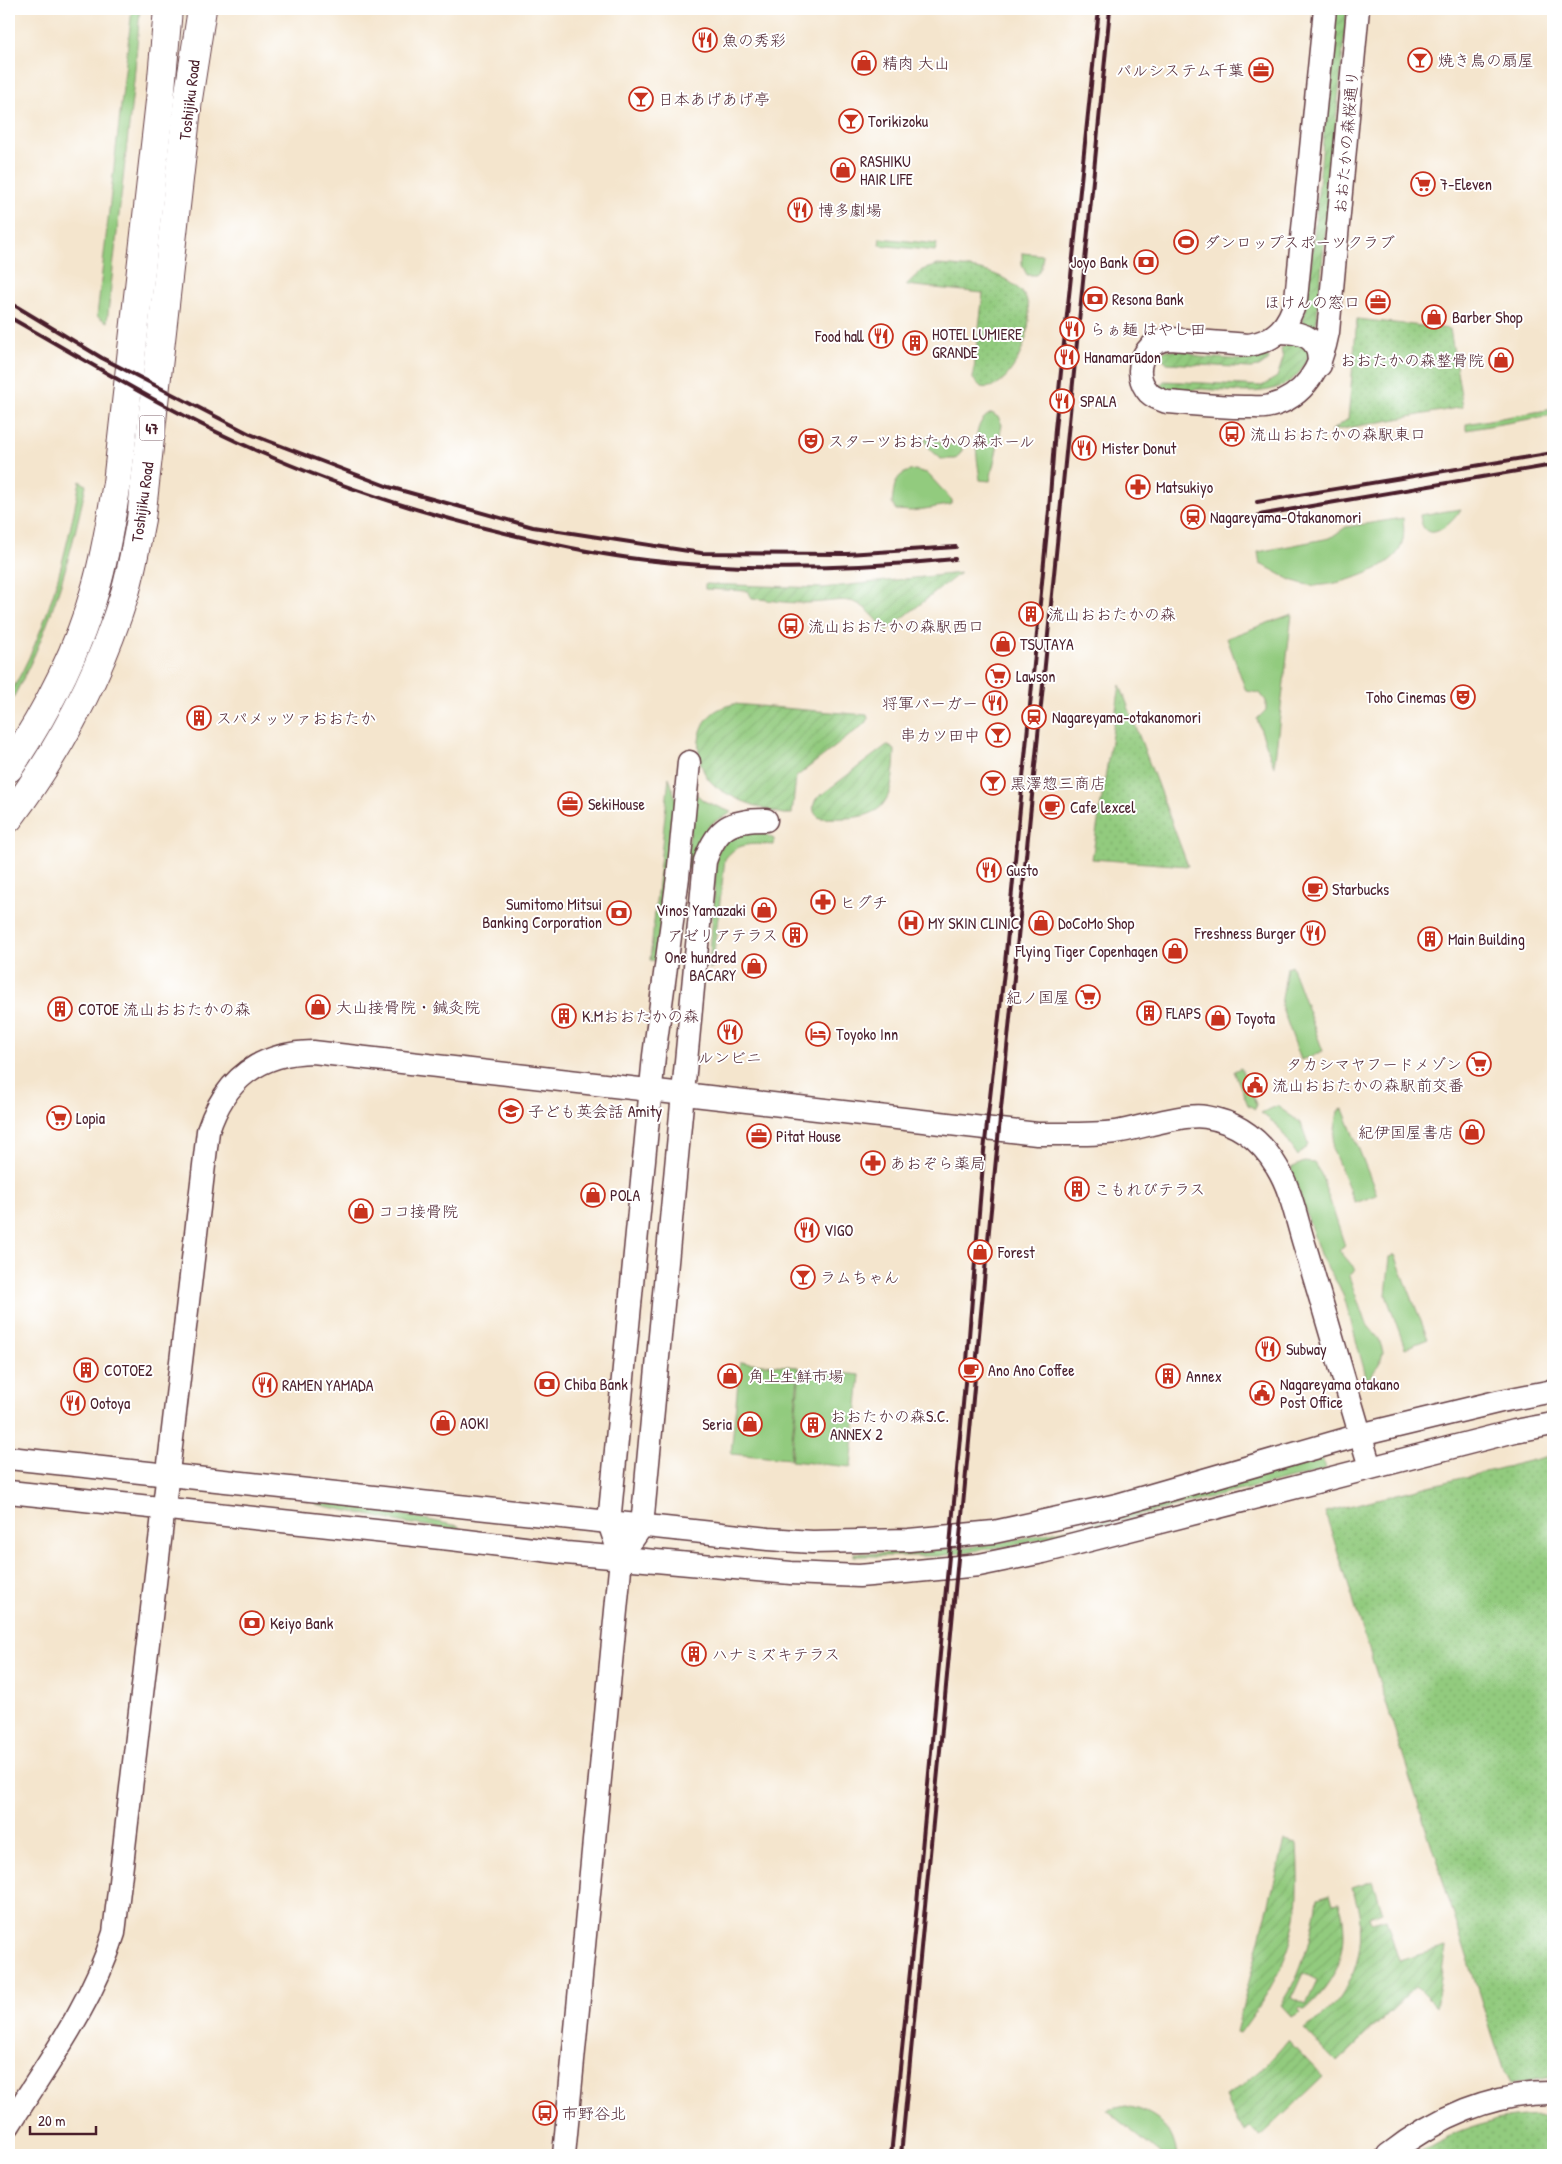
<svg xmlns="http://www.w3.org/2000/svg" width="1562" height="2164" font-family="'Patrick Hand','Klee One',sans-serif">
<defs>
<pattern id="park-dots" width="8" height="8" patternUnits="userSpaceOnUse" patternTransform="scale(1.25)"><rect width="8" height="8" fill="#92cb7e"/><path d="M2 2h.1M6 6h.1" fill="none" stroke="#7fae6d" stroke-width="1.8" stroke-linecap="round"/></pattern>
<pattern id="garden-furrows" width="10" height="10" patternUnits="userSpaceOnUse" patternTransform="scale(1.25)"><rect width="10" height="10" fill="#92cb7e"/><path d="M-1 1l2-2M0 10L10 0M9 11l2-2" fill="none" stroke="#7fae6d"/></pattern>
</defs>
<rect width="100%" height="100%" fill="#fff"/>
<filter id="ink" filterUnits="userSpaceOnUse"><feTurbulence type="fractalNoise" baseFrequency=".02" numOctaves="2"/><feDisplacementMap in="SourceGraphic" scale="10" xChannelSelector="R" yChannelSelector="G"/><feConvolveMatrix kernelMatrix="1 2 1 2 8 2 1 2 1" color-interpolation-filters="sRGB"/></filter>
<filter id="wash" filterUnits="userSpaceOnUse"><feTurbulence type="fractalNoise" baseFrequency=".0096" numOctaves="4" result="noise"/><feDisplacementMap in="SourceGraphic" scale="20" xChannelSelector="R" yChannelSelector="G"/><feGaussianBlur stdDeviation="1.12" result="paint"/><feColorMatrix in="noise" values="0 0 0 0 0 0 0 0 0 0 0 0 0 0 0 0 0 1.4 0 .05"/><feComposite in="paint" operator="in"/></filter>
<g filter="url(#wash)">
<rect width="100%" height="100%" fill="#f4e5cd"/>
<g fill="#92cb7e" stroke="#6e7554">
<polygon points="132,9 140,9 134,81 107,322 97,316"/>
<polygon points="880,238 937,244 935,251 879,245"/>
<polygon points="1022,253 1043,255 1041,268 1036,275 1027,275 1022,265"/>
<polygon points="1553,409 1553,415 1466,430 1466,424"/>
<path d="M992,413L999,418L1002,425L990,481L980,480C978,461 968,422 992,413Z"/>
<polygon points="932,434 941,444 946,446 958,441 962,446 962,451 956,459 941,459 930,449 926,444 925,438"/>
<path d="M915,470L927,473L952,500V503L949,505L912,511L896,510L892,504C894,486 894,473 915,470Z"/>
<path d="M80,481L86,485C69,564 49,635 9,705V695C48,631 66,555 80,481Z"/>
<path d="M1461,509C1452,525 1423,549 1420,515Z"/>
<path d="M1403,518C1404,530 1405,542 1398,552C1384,572 1332,588 1309,585C1288,582 1278,571 1260,564L1258,552L1330,538L1346,527Z"/>
<polygon points="1292,614 1274,767 1257,719 1266,710 1266,701 1260,693 1246,691 1227,638"/>
<polygon points="669,777 678,806 656,961 650,960"/>
<path d="M696,794L704,801L731,812C727,817 719,818 714,822C698,834 696,852 692,870L685,868Z"/>
<path d="M757,830L774,839V845C754,844 738,841 725,859L712,968L709,969L717,853L731,834Z"/>
<polygon points="1291,965 1323,1051 1301,1060 1281,1005 1287,967"/>
<polygon points="1241,1068 1256,1104 1255,1109 1248,1105 1234,1071"/>
<polygon points="1277,1106 1301,1123 1308,1145 1298,1156 1277,1125 1261,1113"/>
<polygon points="1343,1109 1377,1195 1355,1203 1332,1148 1338,1111"/>
<polygon points="1304,1162 1314,1163 1321,1174 1345,1246 1339,1250 1356,1270 1349,1276 1365,1322 1379,1339 1383,1352 1380,1364 1367,1380 1345,1300 1339,1286 1321,1257 1291,1168"/>
<polygon points="1395,1255 1428,1339 1405,1348 1386,1295 1390,1257"/>
<polygon points="740,1362 799,1367 790,1459 731,1454"/>
<polygon points="800,1369 860,1375 851,1467 791,1461"/>
<path d="M1322,1457L1325,1470L1022,1544L938,1556H854V1553C1015,1558 1169,1501 1322,1457Z"/>
<polygon points="315,1501 357,1506 459,1526 458,1530 405,1523 315,1504"/>
<path d="M1126,2106C1155,2112 1172,2125 1177,2155H1161L1106,2110Z"/>
</g>
<g fill="url(#park-dots)" stroke="#6e7554">
<path d="M938,265C967,267 1003,269 1023,294C1042,316 1013,395 981,387L973,379L983,293L906,285L922,270Z"/>
<polygon points="1357,319 1450,329 1463,407 1331,431 1348,419"/>
<polygon points="1120,685 1188,866 1092,859"/>
<polygon points="1553,1455 1553,2077 1510,2084 1504,2072 1325,1512"/>
<path d="M1540,2116L1553,2117V2155H1416C1440,2138 1473,2125 1502,2120C1514,2117 1527,2117 1540,2116Z"/>
</g>
<g fill="url(#garden-furrows)" stroke="#6e7554" fill-rule="evenodd">
<polygon points="1336,9 1347,9 1316,326 1313,330 1302,324 1307,306"/>
<path d="M1296,338L1311,348C1296,403 1246,392 1202,389C1192,389 1184,393 1175,393C1170,393 1165,390 1160,388V385L1164,381L1262,386L1277,377L1283,359L1281,349Z"/>
<polygon points="1167,350 1187,351 1199,357 1246,360 1268,356 1269,360 1259,367 1250,368 1167,363 1162,358 1163,353"/>
<path d="M960,573L886,631C853,588 847,603 802,603C785,603 768,600 752,598L747,591L705,589V584L822,588Z"/>
<path d="M734,704L867,715L868,718L867,722L796,777L792,814H783C763,809 727,798 712,783C695,767 693,729 713,713C719,708 726,706 734,704Z"/>
<path d="M887,745L895,750C893,812 880,820 820,818C812,813 812,807 816,799Z"/>
<path d="M1285,1841L1297,1844C1298,1866 1299,1887 1297,1909C1293,1955 1267,1997 1240,2033L1236,2032Z"/>
<path d="M1373,1881L1383,1912L1370,1917L1372,1923L1386,1919L1399,1961L1446,1947L1436,2007L1416,1987L1337,2063L1304,2029C1311,2024 1320,2020 1326,2013C1361,1979 1369,1933 1352,1888Z"/>
<path d="M1330,1895L1333,1903L1339,1902C1352,1945 1339,1980 1305,2010L1300,2007L1298,2009L1300,2012L1292,2017L1281,2005C1303,1974 1311,1937 1317,1899ZM1303,1973L1317,1980L1306,2004L1292,1997Z"/>
<path d="M1288,2040L1323,2077L1260,2137L1250,2127L1245,2131L1238,2123L1226,2097C1249,2081 1270,2063 1288,2040Z"/>
</g>
</g>
<g filter="url(#ink)">
<g fill="none" stroke-linecap="round" stroke-linejoin="round">
<g stroke="#643d43" stroke-width="25">
<g id="tertiary">
<path d="M1325,9L1296,299C1289,325 1276,341 1249,345L1171,339C1143,340 1130,372 1149,393C1154,398 1161,400 1167,402C1195,404 1223,408 1251,407C1257,407 1264,408 1270,406C1306,397 1322,365 1328,332L1358,9"/>
<path d="M1279,332C1291,332 1308,333 1315,345C1319,350 1318,359 1320,365"/>
<polyline points="9,1458 768,1539 812,1542 909,1540 994,1532 1117,1505 1360,1435 1501,1401 1553,1391"/>
<polyline points="9,1492 451,1539 566,1553 791,1573 859,1576 917,1571 979,1565 1043,1552 1515,1431 1553,1424"/>
<path d="M633,1539L642,1526L705,861C717,827 730,820 766,820"/>
<path d="M9,2125C48,2063 92,2004 114,1933L208,1131C225,1079 259,1053 313,1052L1037,1134C1063,1134 1090,1135 1116,1132C1141,1128 1183,1113 1206,1117C1237,1122 1261,1140 1277,1167C1292,1191 1297,1223 1306,1250C1328,1322 1348,1395 1370,1467"/>
<polyline points="564,2155 621,1558 609,1523 654,1056 678,877 689,762"/>
<path d="M1388,2155C1435,2118 1493,2092 1553,2093"/>
</g>
</g>
<g stroke="#643d43" stroke-width="30">
<g id="primary">
<path d="M9,768C46,713 78,651 96,587C106,553 111,517 117,483L160,101L168,9"/>
<path d="M9,818C60,750 100,674 125,593C132,569 136,544 141,519L188,99L202,9"/>
</g>
</g>
<use href="#tertiary" stroke="#fff" stroke-width="22"/>
<use href="#primary" stroke="#fff" stroke-width="28"/>
<g stroke="#4a1f2b" stroke-width="4">
<polyline points="9,302 102,358 250,434 389,487 533,527 701,553 847,554 956,547"/>
<path d="M9,317C94,365 179,418 269,456C350,491 432,516 517,536C559,546 602,555 645,560C748,572 852,569 955,559"/>
<polyline points="1257,502 1553,453"/>
<polyline points="1259,515 1553,465"/>
<polyline points="891,2155 916,1914 967,1361 984,1151 1005,963 1049,510 1055,429 1099,9"/>
<path d="M901,2155C932,1857 956,1558 986,1260C1028,843 1069,426 1110,9"/>
</g>
</g>
</g>
<defs>
<g id="restaurant-ring" transform="scale(1.25)"><circle r="9.5" fill="#fff" stroke="#c8321e" stroke-width="1.5"/><path d="M-5-6h1v4h1v-4h1v4h1v-4h1v5L-1.5 .5V6h-2V.5L-5-1ZM5-6V6H3V1.5H1.5Q1.5-4 5-6Z" fill="#c8321e"/></g>
<g id="bar-ring" transform="scale(1.25)"><circle r="9.5" fill="#fff" stroke="#c8321e" stroke-width="1.5"/><path d="M-6-5H6L.8 .8V4.5H3.5V6h-7V4.5H-.8V.8Z" fill="#c8321e"/></g>
<g id="shop-ring" transform="scale(1.25)"><circle r="9.5" fill="#fff" stroke="#c8321e" stroke-width="1.5"/><path d="M-5-2.5h2.3a2.7 3.5 0 0 1 5.4 0H5L5.5 6h-11ZM-1.5-2.5h3a1.5 2.3 0 0 0-3 0Z" fill="#c8321e"/></g>
<g id="office-ring" transform="scale(1.25)"><circle r="9.5" fill="#fff" stroke="#c8321e" stroke-width="1.5"/><path d="M-6-3h4V-5.5h4V-3h4V5H-6ZM-1-4.5V-3h2v-1.5ZM-6 0V1H6V0Z" fill="#c8321e"/></g>
<g id="supermarket-ring" transform="scale(1.25)"><circle r="9.5" fill="#fff" stroke="#c8321e" stroke-width="1.5"/><path d="M-6-5.5h2.5l.6 2H6L4.5 2H-2.5L-4.4-4H-6ZM-1.5 3.2a1.3 1.3 0 1 0 .1 0ZM3 3.2a1.3 1.3 0 1 0 .1 0Z" fill="#c8321e"/></g>
<g id="stadium-ring" transform="scale(1.25)"><circle r="9.5" fill="#fff" stroke="#c8321e" stroke-width="1.5"/><path d="M0-5a6.5 5 0 1 0 0 10a6.5 5 0 1 0 0-10ZM-3.5-1.8h7v3.6h-7Z" fill="#c8321e"/></g>
<g id="bank-ring" transform="scale(1.25)"><circle r="9.5" fill="#fff" stroke="#c8321e" stroke-width="1.5"/><path d="M-6-4H6V4H-6ZM0-2.3a2.3 2.3 0 1 0 0 4.6a2.3 2.3 0 1 0 0-4.6Z" fill="#c8321e"/></g>
<g id="building-ring" transform="scale(1.25)"><circle r="9.5" fill="#fff" stroke="#c8321e" stroke-width="1.5"/><path d="M-4-6H4V6H1V3H-1V6H-4ZM-2.5-4.3h1.7v1.8h-1.7ZM.8-4.3h1.7v1.8H.8ZM-2.5-1h1.7V.8h-1.7ZM.8-1h1.7V.8H.8Z" fill="#c8321e"/></g>
<g id="bus-ring" transform="scale(1.25)"><circle r="9.5" fill="#fff" stroke="#c8321e" stroke-width="1.5"/><path d="M-5-6H5V4H4V6H2V4H-2V6H-4V4H-5ZM-3.5-4V0h7V-4ZM-3.5 1.2v1.5H-2V1.2ZM2 1.2v1.5H3.5V1.2Z" fill="#c8321e"/></g>
<g id="theatre-ring" transform="scale(1.25)"><circle r="9.5" fill="#fff" stroke="#c8321e" stroke-width="1.5"/><path d="M-5-5.5Q0-4 5-5.5V0Q5 5 0 6Q-5 5-5 0ZM-3.3-2.5H-1v1.5H-3.3ZM1-2.5H3.3v1.5H1ZM-2.8 1Q0 5.5 2.8 1Z" fill="#c8321e"/></g>
<g id="pharmacy-ring" transform="scale(1.25)"><circle r="9.5" fill="#fff" stroke="#c8321e" stroke-width="1.5"/><path d="M-2-6h4v4h4v4h-4v4h-4v-4h-4v-4h4Z" fill="#c8321e"/></g>
<g id="station-ring" transform="scale(1.25)"><circle r="9.5" fill="#fff" stroke="#c8321e" stroke-width="1.5"/><path d="M-3-6H3Q5-6 5-4V2Q5 4 3 4L4.5 6H3L1.5 4h-3L-3 6H-4.5L-3 4Q-5 4-5 2V-4Q-5-6-3-6ZM-3.5-4v3h7v-3ZM-3.5 1v1.5H-2V1ZM2 1v1.5H3.5V1Z" fill="#c8321e"/></g>
<g id="cafe-ring" transform="scale(1.25)"><circle r="9.5" fill="#fff" stroke="#c8321e" stroke-width="1.5"/><path d="M-5.5-4.5H6V0H3Q3 3.5 0 3.5H-2.5Q-5.5 3.5-5.5 0ZM3-3.2v2h1.7v-2ZM-6 4.5H4V6H-6Z" fill="#c8321e"/></g>
<g id="hospital-ring" transform="scale(1.25)"><circle r="9.5" fill="#fff" stroke="#c8321e" stroke-width="1.5"/><path d="M-5-5h3v3.5h4V-5h3V5h-3V1.5h-4V5h-3Z" fill="#c8321e"/></g>
<g id="hotel-ring" transform="scale(1.25)"><circle r="9.5" fill="#fff" stroke="#c8321e" stroke-width="1.5"/><path d="M-6-4.5h1.5V1H6V5H4.5V3h-9V5H-6ZM-4 0a1.8 1.8 0 1 1 3.6 0ZM.5 0V-2.5h3Q6-2.5 6 0Z" fill="#c8321e"/></g>
<g id="civic-ring" transform="scale(1.25)"><circle r="9.5" fill="#fff" stroke="#c8321e" stroke-width="1.5"/><path d="M-.6-6.5H3V-4.5H.6V-3L4-1V1h2V6H-6V1h2V-1L-.6-3ZM-1.2 2.5V6h2.4V2.5Z" fill="#c8321e"/></g>
<g id="school-ring" transform="scale(1.25)"><circle r="9.5" fill="#fff" stroke="#c8321e" stroke-width="1.5"/><path d="M0-5L7-2L0 1L-7-2ZM-4 1L0 2.5L4 1V4Q0 6-4 4Z" fill="#c8321e"/></g>
</defs>
<g fill-rule="evenodd">
<use href="#restaurant-ring" x="705" y="40"/>
<use href="#bar-ring" x="1420" y="60"/>
<use href="#shop-ring" x="864" y="63"/>
<use href="#office-ring" x="1261" y="70"/>
<use href="#bar-ring" x="641" y="99"/>
<use href="#bar-ring" x="851" y="121"/>
<use href="#shop-ring" x="843" y="170"/>
<use href="#supermarket-ring" x="1423" y="184"/>
<use href="#restaurant-ring" x="800" y="210"/>
<use href="#stadium-ring" x="1186" y="242"/>
<use href="#bank-ring" x="1146" y="262"/>
<use href="#bank-ring" x="1095" y="299"/>
<use href="#office-ring" x="1378" y="302"/>
<use href="#shop-ring" x="1434" y="317"/>
<use href="#restaurant-ring" x="1072" y="329"/>
<use href="#restaurant-ring" x="881" y="336"/>
<use href="#building-ring" x="915" y="343"/>
<use href="#restaurant-ring" x="1067" y="357"/>
<use href="#shop-ring" x="1501" y="360"/>
<use href="#restaurant-ring" x="1062" y="401"/>
<use href="#bus-ring" x="1232" y="434"/>
<use href="#theatre-ring" x="811" y="441"/>
<use href="#restaurant-ring" x="1084" y="448"/>
<use href="#pharmacy-ring" x="1138" y="487"/>
<use href="#station-ring" x="1193" y="517"/>
<use href="#building-ring" x="1031" y="614"/>
<use href="#bus-ring" x="791" y="626"/>
<use href="#shop-ring" x="1003" y="644"/>
<use href="#supermarket-ring" x="998" y="676"/>
<use href="#theatre-ring" x="1463" y="697"/>
<use href="#restaurant-ring" x="995" y="703"/>
<use href="#station-ring" x="1034" y="717"/>
<use href="#building-ring" x="199" y="718"/>
<use href="#bar-ring" x="998" y="735"/>
<use href="#bar-ring" x="993" y="783"/>
<use href="#office-ring" x="570" y="804"/>
<use href="#cafe-ring" x="1052" y="807"/>
<use href="#restaurant-ring" x="989" y="870"/>
<use href="#cafe-ring" x="1315" y="889"/>
<use href="#pharmacy-ring" x="823" y="902"/>
<use href="#shop-ring" x="764" y="910"/>
<use href="#bank-ring" x="619" y="913"/>
<use href="#hospital-ring" x="911" y="923"/>
<use href="#shop-ring" x="1041" y="923"/>
<use href="#restaurant-ring" x="1313" y="933"/>
<use href="#building-ring" x="795" y="935"/>
<use href="#building-ring" x="1430" y="939"/>
<use href="#shop-ring" x="1175" y="951"/>
<use href="#shop-ring" x="754" y="966"/>
<use href="#supermarket-ring" x="1088" y="997"/>
<use href="#shop-ring" x="318" y="1007"/>
<use href="#building-ring" x="60" y="1009"/>
<use href="#building-ring" x="1149" y="1013"/>
<use href="#building-ring" x="564" y="1016"/>
<use href="#shop-ring" x="1218" y="1018"/>
<use href="#restaurant-ring" x="730" y="1032"/>
<use href="#hotel-ring" x="818" y="1034"/>
<use href="#supermarket-ring" x="1479" y="1064"/>
<use href="#civic-ring" x="1255" y="1085"/>
<use href="#school-ring" x="511" y="1111"/>
<use href="#supermarket-ring" x="59" y="1118"/>
<use href="#shop-ring" x="1472" y="1132"/>
<use href="#office-ring" x="759" y="1136"/>
<use href="#pharmacy-ring" x="873" y="1163"/>
<use href="#building-ring" x="1077" y="1189"/>
<use href="#shop-ring" x="593" y="1195"/>
<use href="#shop-ring" x="361" y="1211"/>
<use href="#restaurant-ring" x="807" y="1230"/>
<use href="#shop-ring" x="980" y="1252"/>
<use href="#bar-ring" x="803" y="1277"/>
<use href="#restaurant-ring" x="1268" y="1349"/>
<use href="#building-ring" x="86" y="1370"/>
<use href="#cafe-ring" x="971" y="1370"/>
<use href="#shop-ring" x="730" y="1376"/>
<use href="#building-ring" x="1168" y="1376"/>
<use href="#bank-ring" x="547" y="1384"/>
<use href="#restaurant-ring" x="265" y="1385"/>
<use href="#civic-ring" x="1262" y="1393"/>
<use href="#restaurant-ring" x="73" y="1403"/>
<use href="#shop-ring" x="443" y="1423"/>
<use href="#shop-ring" x="750" y="1424"/>
<use href="#building-ring" x="813" y="1425"/>
<use href="#bank-ring" x="252" y="1623"/>
<use href="#building-ring" x="694" y="1654"/>
<use href="#bus-ring" x="545" y="2113"/>
</g>
<g text-anchor="middle" dominant-baseline="central" stroke-width="4" stroke-linejoin="round" paint-order="stroke">
<rect fill="#fff" stroke="#80626b" stroke-width="1" x="139.5" y="415.5" width="25" height="25" rx="4"/>
<g font-size="15" font-weight="bold" fill="#4a1f2b">
<text x="152" y="428">47</text>
</g>
<g font-size="16" fill="#4a1f2b" stroke="#fff" text-anchor="start">
<text x="722" y="40">魚の秀彩</text>
<text x="1438" y="60">焼き鳥の扇屋</text>
<text x="882" y="63">精肉 大山</text>
<text x="1244" y="70" text-anchor="end">パルシステム千葉</text>
<text x="658" y="99">日本あげあげ亭</text>
<text x="868" y="121">Torikizoku</text>
<text x="860" y="161">RASHIKU<tspan x="860" dy="18">HAIR LIFE</tspan></text>
<text x="1440" y="184">7-Eleven</text>
<text x="818" y="210">博多劇場</text>
<text x="1204" y="242">ダンロップスポーツクラブ</text>
<text x="1128" y="262" text-anchor="end">Joyo Bank</text>
<text x="1112" y="299">Resona Bank</text>
<text x="1360" y="302" text-anchor="end">ほけんの窓口</text>
<text x="1452" y="317">Barber Shop</text>
<text x="1090" y="329">らぁ麺 はやし田</text>
<text x="932" y="334">HOTEL LUMIERE<tspan x="932" dy="18">GRANDE</tspan></text>
<text x="864" y="336" text-anchor="end">Food hall</text>
<text x="1084" y="357">Hanamarūdon</text>
<text x="1484" y="360" text-anchor="end">おおたかの森整骨院</text>
<text x="1080" y="401">SPALA</text>
<text x="1250" y="434">流山おおたかの森駅東口</text>
<text x="828" y="441">スターツおおたかの森ホール</text>
<text x="1102" y="448">Mister Donut</text>
<text x="1156" y="487">Matsukiyo</text>
<text x="1210" y="517">Nagareyama-Otakanomori</text>
<text x="1048" y="614">流山おおたかの森</text>
<text x="808" y="626">流山おおたかの森駅西口</text>
<text x="1020" y="644">TSUTAYA</text>
<text x="1016" y="676">Lawson</text>
<text x="1446" y="697" text-anchor="end">Toho Cinemas</text>
<text x="978" y="703" text-anchor="end">将軍バーガー</text>
<text x="1052" y="717">Nagareyama-otakanomori</text>
<text x="216" y="718">スパメッツァおおたか</text>
<text x="980" y="735" text-anchor="end">串カツ田中</text>
<text x="1010" y="783">黒澤惣三商店</text>
<text x="588" y="804">SekiHouse</text>
<text x="1070" y="807">Cafe lexcel</text>
<text x="1006" y="870">Gusto</text>
<text x="1332" y="889">Starbucks</text>
<text x="840" y="902">ヒグチ</text>
<text x="602" y="904" text-anchor="end">Sumitomo Mitsui<tspan x="602" dy="18">Banking Corporation</tspan></text>
<text x="746" y="910" text-anchor="end">Vinos Yamazaki</text>
<text x="928" y="923">MY SKIN CLINIC</text>
<text x="1058" y="923">DoCoMo Shop</text>
<text x="1296" y="933" text-anchor="end">Freshness Burger</text>
<text x="778" y="935" text-anchor="end">アゼリアテラス</text>
<text x="1448" y="939">Main Building</text>
<text x="1158" y="951" text-anchor="end">Flying Tiger Copenhagen</text>
<text x="736" y="957" text-anchor="end">One hundred<tspan x="736" dy="18">BACARY</tspan></text>
<text x="1070" y="997" text-anchor="end">紀ノ国屋</text>
<text x="336" y="1007">大山接骨院・鍼灸院</text>
<text x="78" y="1009">COTOE 流山おおたかの森</text>
<text x="1166" y="1013">FLAPS</text>
<text x="582" y="1016">K.Mおおたかの森</text>
<text x="1236" y="1018">Toyota</text>
<text x="836" y="1034">Toyoko Inn</text>
<text x="730" y="1057" text-anchor="middle">ルンビニ</text>
<text x="1462" y="1064" text-anchor="end">タカシマヤフードメゾン</text>
<text x="1272" y="1085">流山おおたかの森駅前交番</text>
<text x="528" y="1111">子ども英会話 Amity</text>
<text x="76" y="1118">Lopia</text>
<text x="1454" y="1132" text-anchor="end">紀伊国屋書店</text>
<text x="776" y="1136">Pitat House</text>
<text x="890" y="1163">あおぞら薬局</text>
<text x="1094" y="1189">こもれびテラス</text>
<text x="610" y="1195">POLA</text>
<text x="378" y="1211">ココ接骨院</text>
<text x="824" y="1230">VIGO</text>
<text x="998" y="1252">Forest</text>
<text x="820" y="1277">ラムちゃん</text>
<text x="1286" y="1349">Subway</text>
<text x="104" y="1370">COTOE2</text>
<text x="988" y="1370">Ano Ano Coffee</text>
<text x="748" y="1376">角上生鮮市場</text>
<text x="1186" y="1376">Annex</text>
<text x="564" y="1384">Chiba Bank</text>
<text x="1280" y="1384">Nagareyama otakano<tspan x="1280" dy="18">Post Office</tspan></text>
<text x="282" y="1385">RAMEN YAMADA</text>
<text x="90" y="1403">Ootoya</text>
<text x="830" y="1416">おおたかの森S.C.<tspan x="830" dy="18">ANNEX 2</tspan></text>
<text x="460" y="1423">AOKI</text>
<text x="732" y="1424" text-anchor="end">Seria</text>
<text x="270" y="1623">Keiyo Bank</text>
<text x="712" y="1654">ハナミズキテラス</text>
<text x="562" y="2113">市野谷北</text>
</g>
<g font-size="16" fill="#4a1f2b" stroke="#fff">
<text transform="translate(189 100) rotate(-83)">Toshijiku Road</text>
<text transform="translate(1346 142) rotate(-85)">おおたかの森桜通り</text>
<text transform="translate(142 502) rotate(-82)">Toshijiku Road</text>
</g>
</g>
<rect width="1562" height="2164" fill="none" stroke="#fff" stroke-width="30"/>
<path d="M30 2126v8h66v-8" fill="none" stroke="#4a1f2b" stroke-width="2.5"/>
<text x="38" y="2126" font-size="15" fill="#4a1f2b" stroke="#ffffff" stroke-width="4" paint-order="stroke">20 m</text>
</svg>
